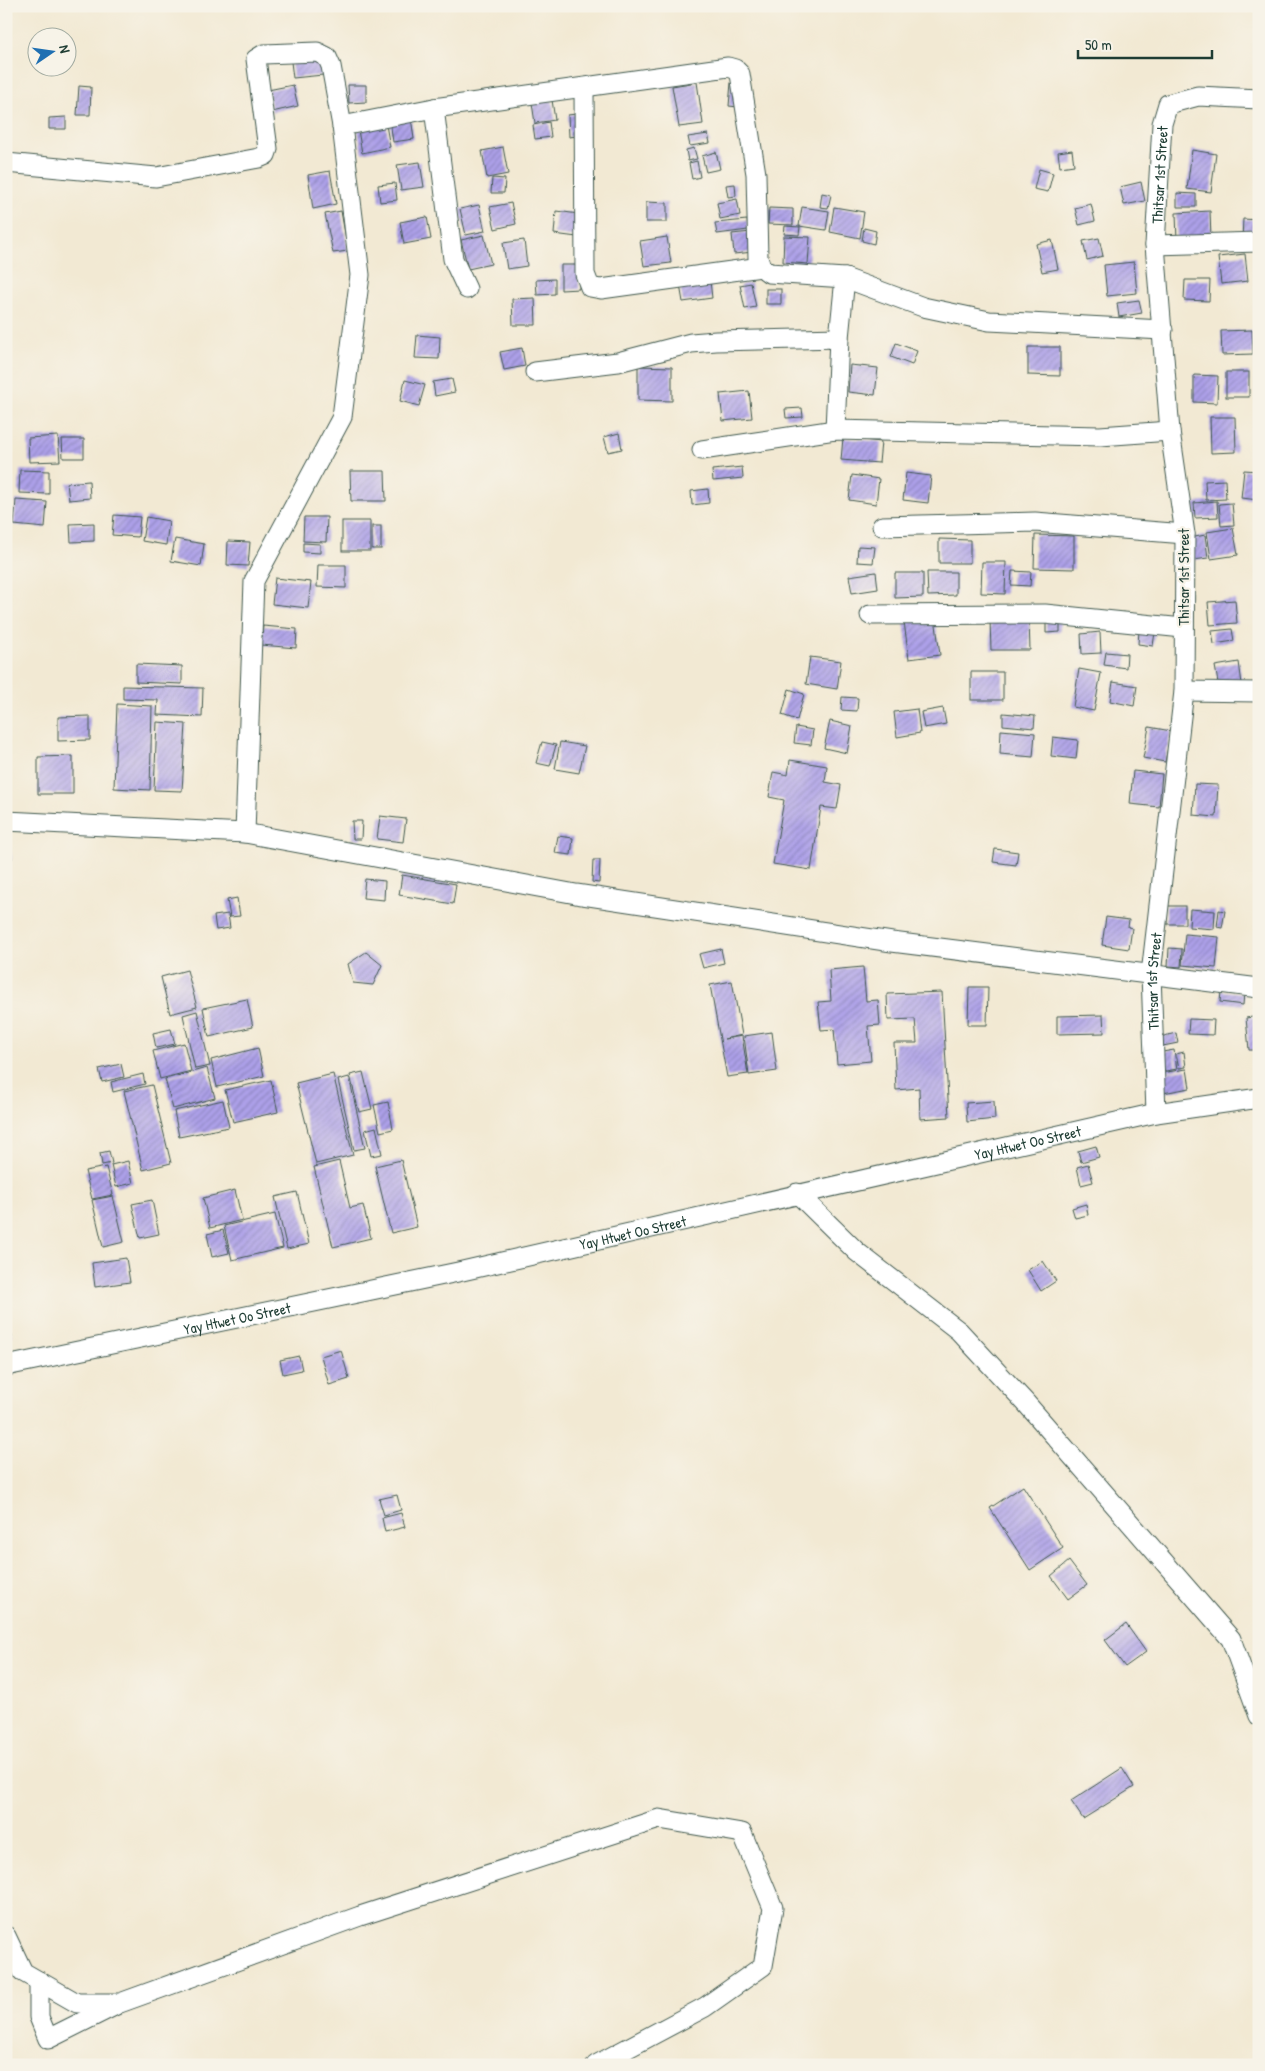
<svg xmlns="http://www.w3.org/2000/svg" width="1265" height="2071" font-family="'Patrick Hand',sans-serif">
<defs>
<pattern id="building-hatch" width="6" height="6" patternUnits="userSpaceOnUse" patternTransform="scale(1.25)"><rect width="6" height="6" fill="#ada0e9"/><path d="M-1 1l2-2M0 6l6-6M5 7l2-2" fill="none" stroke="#8c84be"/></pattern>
</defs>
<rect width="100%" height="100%" fill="#f7f3e8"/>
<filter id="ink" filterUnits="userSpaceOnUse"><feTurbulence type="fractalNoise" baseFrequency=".02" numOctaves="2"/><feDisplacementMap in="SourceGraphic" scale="10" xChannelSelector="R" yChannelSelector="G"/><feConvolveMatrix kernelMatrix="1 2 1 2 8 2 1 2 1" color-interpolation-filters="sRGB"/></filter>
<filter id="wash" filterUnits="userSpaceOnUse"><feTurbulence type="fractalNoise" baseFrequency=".0096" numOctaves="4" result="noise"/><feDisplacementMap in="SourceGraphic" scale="20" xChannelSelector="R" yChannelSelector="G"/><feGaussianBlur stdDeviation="1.12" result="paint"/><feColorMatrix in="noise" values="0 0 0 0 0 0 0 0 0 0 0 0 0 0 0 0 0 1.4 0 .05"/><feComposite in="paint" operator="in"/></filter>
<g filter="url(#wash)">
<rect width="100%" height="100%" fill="#f2e9d3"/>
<g id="blocks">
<g fill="url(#building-hatch)">
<polygon points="321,59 323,75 293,78 291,62"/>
<polygon points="697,82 703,124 679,127 672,86"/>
<polygon points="731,83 739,83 738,107 729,106"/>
<polygon points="293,85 298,106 272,112 268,90"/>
<polygon points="348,85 366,85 366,102 349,103"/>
<polygon points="79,86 91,87 90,115 77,115"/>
<polygon points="552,100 555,120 535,123 532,103"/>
<polygon points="576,114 577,136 569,137 568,115"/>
<polygon points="66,117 66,129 49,129 49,118"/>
<polygon points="411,117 414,139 393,142 390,120"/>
<polygon points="549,122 551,137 535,139 533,125"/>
<polygon points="386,125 390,147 362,153 358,130"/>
<polygon points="708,134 710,143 690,146 688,137"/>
<polygon points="503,147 508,174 487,178 482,151"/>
<polygon points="694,148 697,159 688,161 686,150"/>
<polygon points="1072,150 1074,165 1060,167 1058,152"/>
<polygon points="1192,150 1216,154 1211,192 1187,189"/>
<polygon points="716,152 720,169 706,172 702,156"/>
<polygon points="697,161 700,177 692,179 689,163"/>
<polygon points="420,162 424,187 401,190 397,165"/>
<polygon points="1039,169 1053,173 1048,192 1034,189"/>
<polygon points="330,171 336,204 313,209 308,175"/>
<polygon points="492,178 505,179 504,193 491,193"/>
<polygon points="1141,182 1145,201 1124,205 1120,187"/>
<polygon points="395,183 397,200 380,202 378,185"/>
<polygon points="735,184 736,196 728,197 726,185"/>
<polygon points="822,193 831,195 828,208 820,207"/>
<polygon points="1177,193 1196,194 1196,207 1177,207"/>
<polygon points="737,199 740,215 720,219 717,203"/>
<polygon points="646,202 667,203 667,222 646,222"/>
<polygon points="511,203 516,224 495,229 490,207"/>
<polygon points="1091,204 1095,221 1079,225 1075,208"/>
<polygon points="479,205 485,231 466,235 460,209"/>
<polygon points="802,207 829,211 826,230 799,226"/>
<polygon points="834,207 864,212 860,238 830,232"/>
<polygon points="769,208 793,209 793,225 768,224"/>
<polygon points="341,211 348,251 333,253 325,214"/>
<polygon points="556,211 579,214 577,237 554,234"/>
<polygon points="1210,211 1211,239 1177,241 1176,213"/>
<polygon points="427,217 431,239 404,244 400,222"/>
<polygon points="1243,219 1259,220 1259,239 1242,239"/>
<polygon points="747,220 748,230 717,234 715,223"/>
<polygon points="785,226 800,227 799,235 784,234"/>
<polygon points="864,228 876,231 874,244 862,241"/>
<polygon points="751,232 753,252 734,254 732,234"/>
<polygon points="484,235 491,264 468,269 461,240"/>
<polygon points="784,236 810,237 808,264 783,262"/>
<polygon points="667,237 671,263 644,266 640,241"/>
<polygon points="1099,238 1103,256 1087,260 1083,241"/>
<polygon points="524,240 527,266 507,269 503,243"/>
<polygon points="1052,240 1058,269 1042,272 1036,244"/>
<polygon points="1245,254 1248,281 1221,284 1218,257"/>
<polygon points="1134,262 1137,293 1107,296 1104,265"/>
<polygon points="561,265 579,265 579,289 561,290"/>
<polygon points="555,279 555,294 537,295 536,280"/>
<polygon points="1185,280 1210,280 1209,301 1184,300"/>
<polygon points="710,281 712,298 683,302 680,285"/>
<polygon points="751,283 756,307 745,309 740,285"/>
<rect x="766" y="289" width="15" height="15"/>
<polygon points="535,298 536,325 513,325 512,299"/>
<polygon points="1139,300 1142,313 1119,317 1117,303"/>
<polygon points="1252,330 1253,354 1222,355 1221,331"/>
<polygon points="417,335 440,337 439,359 415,358"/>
<polygon points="896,343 917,351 912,365 891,357"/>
<polygon points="1028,347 1060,347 1060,376 1028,375"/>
<polygon points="522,348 525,366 504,370 500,352"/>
<polygon points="850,365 878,368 875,395 848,392"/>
<polygon points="638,366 672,367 672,401 638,400"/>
<rect x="1226" y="372" width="23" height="25"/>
<polygon points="1194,375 1218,376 1217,403 1194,402"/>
<polygon points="452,379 455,392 435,396 433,382"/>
<polygon points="405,380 425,385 419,406 400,401"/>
<polygon points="749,391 752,418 723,421 720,394"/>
<polygon points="802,408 803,417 786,418 785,409"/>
<polygon points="1210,417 1235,417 1236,452 1211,453"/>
<polygon points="619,433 622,449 608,452 604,437"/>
<polygon points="58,436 60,461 29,462 28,438"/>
<polygon points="843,438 881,442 879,463 841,460"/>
<polygon points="62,439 84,439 84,458 63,458"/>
<polygon points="742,467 743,478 713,481 712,470"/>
<polygon points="20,470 49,471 49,494 19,493"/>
<polygon points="1244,470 1259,471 1259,500 1241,498"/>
<polygon points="350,471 385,471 386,501 351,501"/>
<polygon points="906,473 931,476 928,503 903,500"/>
<polygon points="852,475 879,479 876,504 849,500"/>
<polygon points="1225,480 1226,499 1206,500 1205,481"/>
<polygon points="89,481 90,498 69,500 67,483"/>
<polygon points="708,489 709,503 692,505 691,491"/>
<polygon points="16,500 47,502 45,528 14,525"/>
<polygon points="1217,501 1218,517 1195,518 1194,503"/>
<polygon points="1232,503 1234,525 1221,526 1219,504"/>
<polygon points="114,515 140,517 138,537 112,535"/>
<polygon points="146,517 169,521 166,545 142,541"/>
<polygon points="304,517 327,517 326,542 303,541"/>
<rect x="342" y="521" width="28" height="30"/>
<polygon points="94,523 94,541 71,542 70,524"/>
<rect x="372" y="526" width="9" height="23"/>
<polygon points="1233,528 1238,555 1211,559 1207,532"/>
<polygon points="1035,535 1074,536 1074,569 1034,568"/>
<polygon points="1205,535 1208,558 1194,560 1190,538"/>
<polygon points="175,539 204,544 201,566 171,561"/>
<polygon points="939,539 970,540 970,563 939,563"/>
<polygon points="228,541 250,542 248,566 227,565"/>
<polygon points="303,543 320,544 320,553 303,552"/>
<polygon points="858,546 875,547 873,563 857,562"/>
<polygon points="982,562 1006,562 1005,594 981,593"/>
<polygon points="318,565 346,565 346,588 317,587"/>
<polygon points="1012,571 1031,572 1030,586 1011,585"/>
<polygon points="876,572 878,589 852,593 849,576"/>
<polygon points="927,572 956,572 956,595 928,596"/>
<polygon points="895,573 923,573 923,597 895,598"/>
<polygon points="275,578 311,582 308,608 272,604"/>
<polygon points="1235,600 1237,623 1210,625 1208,602"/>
<polygon points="935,617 940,655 909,659 904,622"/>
<polygon points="990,620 1029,620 1030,650 991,650"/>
<polygon points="1046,620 1060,620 1060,632 1046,633"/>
<polygon points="263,626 297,629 296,648 261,645"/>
<polygon points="1232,629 1234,641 1214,644 1212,631"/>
<polygon points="1139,631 1155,632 1153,646 1138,644"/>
<polygon points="1100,632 1101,653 1082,654 1081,634"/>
<polygon points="1106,652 1127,654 1126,668 1104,665"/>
<polygon points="810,657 841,661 837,689 806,684"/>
<polygon points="1239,662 1242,684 1219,688 1215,666"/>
<polygon points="136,664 182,666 182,684 136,682"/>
<polygon points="1079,669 1101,673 1094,711 1073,707"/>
<rect x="971" y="672" width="32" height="28"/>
<polygon points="1113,682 1137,686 1134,706 1110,701"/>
<polygon points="123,686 203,688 202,717 157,715 158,700 123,699"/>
<polygon points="789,689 804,694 797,720 782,715"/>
<polygon points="842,697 858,698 857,711 841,710"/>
<polygon points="117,704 152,706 150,790 114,788"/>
<polygon points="943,708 946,724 924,728 921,712"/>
<polygon points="917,709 920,733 897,737 894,712"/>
<polygon points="1003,713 1035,716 1034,728 1003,725"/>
<polygon points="90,716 90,740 58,741 58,717"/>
<polygon points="830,721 852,726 847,753 824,748"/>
<polygon points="157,722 186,724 182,791 154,790"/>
<polygon points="796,727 813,730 811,745 794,743"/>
<polygon points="1149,727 1171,731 1165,762 1143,758"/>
<polygon points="1001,730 1035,733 1033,757 1000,754"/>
<polygon points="1053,737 1078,740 1076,759 1051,756"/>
<polygon points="542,742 556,745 550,766 536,763"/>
<polygon points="560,742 585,746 579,773 555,769"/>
<polygon points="73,756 73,794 38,794 38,757"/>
<polygon points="790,760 827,766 825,782 841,785 837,809 821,807 811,870 773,864 784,800 769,797 773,772 788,775"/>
<polygon points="1133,771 1162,774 1159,807 1130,804"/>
<polygon points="1195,784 1218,785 1216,817 1193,815"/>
<polygon points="380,816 406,819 403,842 377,839"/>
<polygon points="352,821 362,821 361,839 353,839"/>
<polygon points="558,836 573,838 571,855 555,853"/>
<polygon points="6,843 9,843 12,859 6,860"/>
<polygon points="995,849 1018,852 1016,865 993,862"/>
<polygon points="593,860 600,860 599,883 592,882"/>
<polygon points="402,875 456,884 453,904 399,895"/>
<polygon points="365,879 385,881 384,900 363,898"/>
<polygon points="237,898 240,916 230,917 227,900"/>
<rect x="1166" y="906" width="19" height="18"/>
<polygon points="1190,909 1215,911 1214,929 1189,927"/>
<polygon points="1219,910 1225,911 1222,928 1217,927"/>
<polygon points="228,914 230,928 216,930 214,916"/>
<polygon points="1106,917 1129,920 1128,927 1132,928 1129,949 1102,945"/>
<polygon points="1185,934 1219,937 1216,968 1182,965"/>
<polygon points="1169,948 1182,949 1181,967 1168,966"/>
<polygon points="721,949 724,963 703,968 699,954"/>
<polygon points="366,952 382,965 373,985 353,983 348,964"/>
<polygon points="863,967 866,1001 878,1000 880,1025 868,1026 871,1061 837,1064 834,1029 821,1030 818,1002 831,1001 829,970"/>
<polygon points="187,970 197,1007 170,1014 161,977"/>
<polygon points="732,981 742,1035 724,1039 742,1036 748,1074 727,1077 710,985"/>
<polygon points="969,987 988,987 987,1025 968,1025"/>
<polygon points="1221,991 1244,993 1243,1005 1220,1002"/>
<polygon points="942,992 949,1117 920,1119 919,1088 896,1090 894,1043 917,1043 915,1019 888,1020 887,994"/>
<polygon points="247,999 253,1027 209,1037 203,1008"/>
<polygon points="197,1011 210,1066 195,1069 183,1015"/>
<polygon points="1103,1015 1104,1033 1057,1034 1057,1016"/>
<polygon points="1259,1016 1259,1050 1249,1050 1246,1018"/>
<polygon points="1189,1019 1214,1020 1213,1035 1188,1034"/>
<polygon points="171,1029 175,1044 156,1048 153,1033"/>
<polygon points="772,1032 777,1071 749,1075 744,1036"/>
<polygon points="1176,1033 1178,1043 1158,1047 1156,1038"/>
<polygon points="184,1043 191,1071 160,1079 153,1051"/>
<polygon points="258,1048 264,1076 217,1087 211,1060"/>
<polygon points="1174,1050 1177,1069 1160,1072 1157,1053"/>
<polygon points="1184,1052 1186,1067 1179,1068 1176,1054"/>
<polygon points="121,1064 124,1077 102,1082 99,1069"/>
<polygon points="207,1068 215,1098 173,1109 165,1079"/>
<polygon points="1187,1069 1190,1088 1163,1093 1160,1073"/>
<polygon points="363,1072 372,1109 359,1112 350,1075"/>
<polygon points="143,1074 145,1084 113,1092 111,1082"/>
<polygon points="333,1074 353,1155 316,1164 296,1083"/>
<polygon points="349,1077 365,1148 354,1150 338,1080"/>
<polygon points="271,1080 278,1112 233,1122 225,1090"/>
<polygon points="152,1085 171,1163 143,1170 124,1091"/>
<polygon points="223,1100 229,1127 179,1137 174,1111"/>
<polygon points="994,1101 995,1119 967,1122 966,1103"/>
<polygon points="388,1102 393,1129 380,1132 374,1105"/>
<polygon points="376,1127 382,1154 371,1156 365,1130"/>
<polygon points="1096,1146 1099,1157 1081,1162 1078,1151"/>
<polygon points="109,1151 112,1163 102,1165 100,1153"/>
<polygon points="401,1160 417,1227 391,1233 375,1166"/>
<polygon points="128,1161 133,1183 116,1187 111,1165"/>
<polygon points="339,1161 350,1208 363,1205 371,1238 333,1247 314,1167"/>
<polygon points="1088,1164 1093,1182 1081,1185 1077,1167"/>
<polygon points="106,1167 113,1195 92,1199 85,1171"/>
<polygon points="235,1190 242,1220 210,1228 203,1198"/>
<polygon points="297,1192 309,1244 287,1249 275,1197"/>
<polygon points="113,1196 124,1242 103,1247 92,1200"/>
<polygon points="152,1200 159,1234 140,1238 132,1204"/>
<polygon points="1086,1204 1088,1215 1075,1218 1072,1208"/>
<polygon points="275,1214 283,1248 232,1260 224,1226"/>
<polygon points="223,1230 229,1253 212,1257 207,1234"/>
<polygon points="126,1258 130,1282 95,1287 92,1263"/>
<polygon points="1043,1261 1056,1281 1041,1291 1028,1270"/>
<polygon points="6,1314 12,1337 6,1338"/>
<polygon points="341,1350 349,1379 329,1385 321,1356"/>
<polygon points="299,1356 302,1370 283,1374 280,1360"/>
<polygon points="1023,1486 1063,1548 1030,1570 990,1508"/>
<polygon points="397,1495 401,1510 384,1515 379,1499"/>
<polygon points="401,1513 405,1527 385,1532 382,1518"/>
<polygon points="1069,1561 1087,1585 1068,1599 1051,1576"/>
<polygon points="1126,1624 1146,1652 1125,1667 1105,1640"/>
<polygon points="1122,1768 1134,1787 1083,1819 1071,1801"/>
</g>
</g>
</g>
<g filter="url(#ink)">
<use href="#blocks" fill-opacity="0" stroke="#3f574c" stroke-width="1"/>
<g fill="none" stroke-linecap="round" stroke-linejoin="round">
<g stroke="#3f574c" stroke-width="21">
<g id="minor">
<polyline points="584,89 585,274 590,287 601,289 761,267"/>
<polyline points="434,108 453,259 467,289"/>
<polyline points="342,126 434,108 728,67 735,69 740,74 756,174 758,258 761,267 769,273 845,278 923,307 989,321 1163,330"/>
<polyline points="6,163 156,177 259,158 266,155 268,149 256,59 264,54 317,52 327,57 331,66 342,126 360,275 342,417 254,581 245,833"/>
<polyline points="1155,245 1259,242"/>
<polyline points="535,372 618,362 691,343 716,341 839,338"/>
<polyline points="835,430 839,338 845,278"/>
<polyline points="702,450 835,430 1100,436 1170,431"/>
<polyline points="882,526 1035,522 1185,534"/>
<polyline points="870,615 1045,614 1183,628"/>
<polyline points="1184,691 1259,692"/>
<polyline points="6,821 245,833 576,894 892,942 1259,988"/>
<path id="s1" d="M1156,1113L1151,974L1184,691L1185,534L1170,431L1155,245L1162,124L1168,104L1198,96L1259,99"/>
<polyline points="797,1193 857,1252 959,1331 1025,1402 1231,1639 1259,1716"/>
<path id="s2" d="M6,1366L458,1272L1156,1113L1259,1098"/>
<polyline points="6,1936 23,1972 77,2003 120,2003 360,1916 659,1819 742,1833 773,1908 763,1966 705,2007 596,2065"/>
<polyline points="39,1981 39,2017 48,2039 116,2005"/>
</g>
</g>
<use href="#minor" stroke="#fff" stroke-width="19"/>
</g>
</g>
<g text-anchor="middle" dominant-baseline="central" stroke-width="4.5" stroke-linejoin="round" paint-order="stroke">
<g font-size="15" fill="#1f3d34" stroke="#f7f3e8">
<text stroke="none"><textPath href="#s1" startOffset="942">Thitsar 1st Street</textPath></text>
<text transform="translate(1183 577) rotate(-90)">Thitsar 1st Street</text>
<text stroke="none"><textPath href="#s1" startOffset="132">Thitsar 1st Street</textPath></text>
<text stroke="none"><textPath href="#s2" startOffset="1046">Yay Htwet Oo Street</textPath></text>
<text stroke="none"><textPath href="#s2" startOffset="641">Yay Htwet Oo Street</textPath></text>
<text stroke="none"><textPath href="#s2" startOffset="236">Yay Htwet Oo Street</textPath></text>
</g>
</g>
<rect width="1265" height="2071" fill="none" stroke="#f7f3e8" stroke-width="25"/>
<g transform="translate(52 52) rotate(77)"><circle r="24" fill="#f7f3e8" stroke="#a1aaa0"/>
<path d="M0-4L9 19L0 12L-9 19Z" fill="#1f6fb2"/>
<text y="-8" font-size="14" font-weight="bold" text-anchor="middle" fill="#1f3d34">N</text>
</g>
<path d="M1078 50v8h134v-8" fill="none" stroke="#1f3d34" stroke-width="2.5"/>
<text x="1085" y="50" font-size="15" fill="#1f3d34" stroke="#f7f3e8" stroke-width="4" paint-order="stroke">50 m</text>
</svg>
